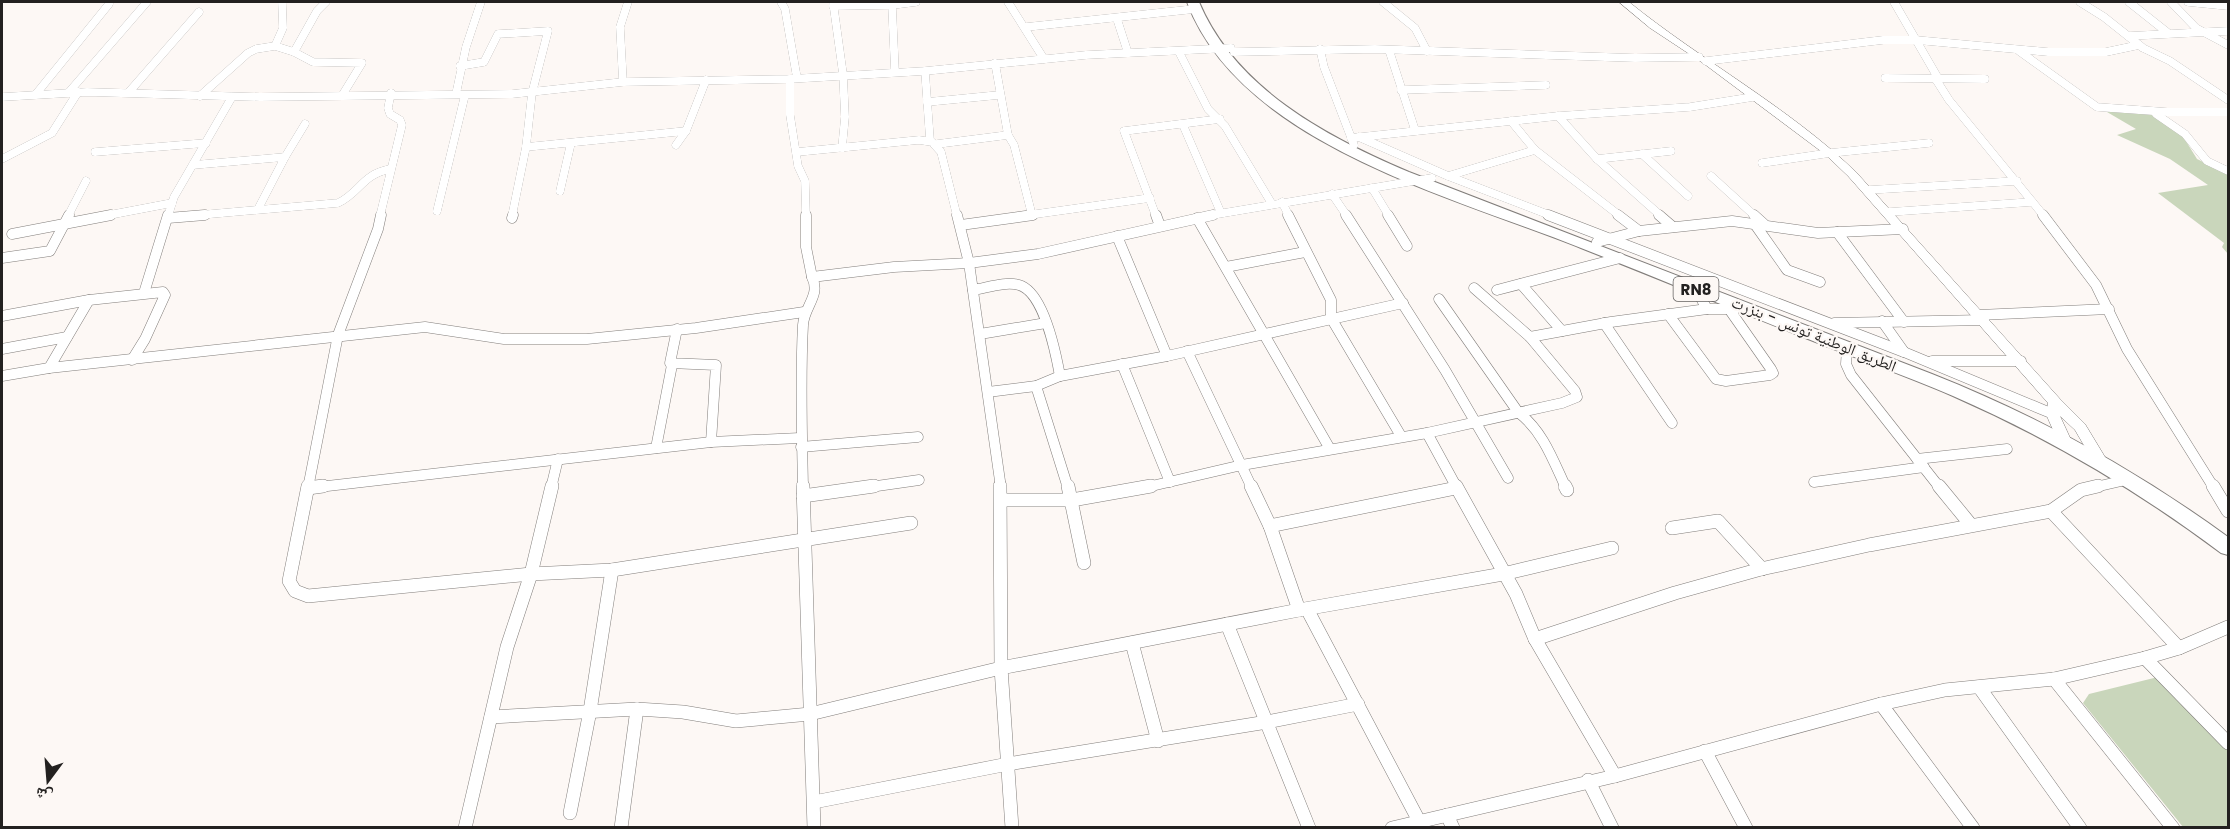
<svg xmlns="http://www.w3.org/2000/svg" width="2230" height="829" font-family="Poppins,'Noto Naskh Arabic',sans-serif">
<rect width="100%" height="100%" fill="#fdf8f5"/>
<g fill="#c9d6bb">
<polygon points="2125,111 2154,114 2171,125 2184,138 2197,159 2228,174 2228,254 2222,247 2224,243 2158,193 2208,185 2170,159 2117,135 2136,129 2107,112"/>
<polygon points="2162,676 2228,746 2228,827 2183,827 2083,703 2089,694"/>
</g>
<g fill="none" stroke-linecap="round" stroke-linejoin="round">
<g stroke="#827e7b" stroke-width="8">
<g id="minor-far2">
<polyline points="781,2 785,9 797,78"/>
<polyline points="833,2 843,74 845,117 842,148"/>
<polyline points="1008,2 1044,59"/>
<polyline points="1383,2 1415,28 1427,51"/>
<polyline points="1894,2 1938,78"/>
<polyline points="2080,2 2104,17 2143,48 2170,61 2228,100"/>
<polyline points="2129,2 2168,33"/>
<polyline points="2171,2 2196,28 2228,45"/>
<polyline points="2188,2 2228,6"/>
<polyline points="892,5 895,72"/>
<polyline points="833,6 892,5 916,2"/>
<polyline points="1117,19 1128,53"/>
<polyline points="1026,27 1195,9"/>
<polyline points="2128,36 2228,31"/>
<polyline points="275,46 294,52 317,11 326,2"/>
<polyline points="1320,49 1324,67 1354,145"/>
<polyline points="1389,50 1415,130"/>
<polyline points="2019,51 2097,107 2167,112 2228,112"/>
<polyline points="294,52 313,62 362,63 343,94"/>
<polyline points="1179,52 1208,109 1225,126 1272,204"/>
<polyline points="1234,52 1375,49 1635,58 1699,57"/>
<polyline points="1706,61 1883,40 1916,40 2048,52 2106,52 2139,45"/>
<polyline points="995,63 1008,135"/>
<polyline points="460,66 484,62 498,34 548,31 532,93 526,147 512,216"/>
<polyline points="925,71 930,140"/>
<polyline points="1885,78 1985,79"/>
<polyline points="1935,78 1949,100 2044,216"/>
<polyline points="790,79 790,115 798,166 805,181 806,216"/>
<polyline points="623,82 620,27 628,2"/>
<polyline points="1401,90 1546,85"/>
<polyline points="69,92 147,2"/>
<polyline points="129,92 199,12"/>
<polyline points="36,94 109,4"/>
<polyline points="456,94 466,47 481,2"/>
<polyline points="200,96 248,53 256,49 275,46 283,28 282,2"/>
<polyline points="2,97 87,92 260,97 512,94 623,82 790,79 925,71 1086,55 1231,48"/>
<polyline points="927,102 999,95"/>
<polyline points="2156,114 2185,134 2207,161 2228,171"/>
<polyline points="1558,116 1597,159 1661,216"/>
<polyline points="1511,121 1535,150 1620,216"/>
<polyline points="1183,125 1221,213"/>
<polyline points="1359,137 1448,176 1552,216"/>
<polyline points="1351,138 1558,116 1690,107 1753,97"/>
<polyline points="937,144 1008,135 1014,145 1032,215"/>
<polyline points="676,145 686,131 706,80"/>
<polyline points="526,147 686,131"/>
<polyline points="95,152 206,143"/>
<polyline points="797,152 919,140 932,142 941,152 957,216"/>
<polyline points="1642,154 1688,196"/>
<polyline points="285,157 305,124"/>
<polyline points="2,159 52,133 78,92"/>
<polyline points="1597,159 1671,151"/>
<polyline points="1762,163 1830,153 1929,143"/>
<polyline points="193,165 285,157 258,209"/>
<polyline points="1448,176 1535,150"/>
<polyline points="1711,176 1755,216"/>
<polyline points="1372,188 1389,216"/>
<polyline points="1868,190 2017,181"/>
<polyline points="560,191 571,143"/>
<polyline points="1332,194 1347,216"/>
<polyline points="1282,202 1289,216"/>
<polyline points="437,211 465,95"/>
<polyline points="1889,212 2032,202"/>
<polyline points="68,216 86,181"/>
<polyline points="104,216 172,203"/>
<polyline points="168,216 174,197 232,97"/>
<path d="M188,216L338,203C361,192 361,175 390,169"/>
<polyline points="380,216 402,125 400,120 390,114 388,108 391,93"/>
<polyline points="1022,216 1150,198"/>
<polyline points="1156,216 1124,131 1220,119"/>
<polyline points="1206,216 1432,178"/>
</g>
</g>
<g stroke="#827e7b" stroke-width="11">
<g id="minor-far1">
<polyline points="806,215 806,247 812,277"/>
<polyline points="957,215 969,263 1001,488"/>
<polyline points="1156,215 1160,226"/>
<polyline points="1288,215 1331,300 1331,318 1401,436"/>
<polyline points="1346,215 1445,370 1508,478"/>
<polyline points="1388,215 1407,246"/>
<polyline points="1548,215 1904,352 2053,414"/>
<polyline points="1618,215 1639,231"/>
<polyline points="1659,215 1673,227"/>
<polyline points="1754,215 1764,224"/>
<polyline points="2043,215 2096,285 2127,349 2214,488"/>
<polyline points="168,218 205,215"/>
<polyline points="512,218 513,215"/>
<polyline points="1197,218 1330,449"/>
<polyline points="1754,223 1787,270 1820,282"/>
<polyline points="961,225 1033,215"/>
<polyline points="1837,232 1904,322"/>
<polyline points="12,234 111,215"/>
<polyline points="1117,236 1167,356"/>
<polyline points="1597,242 1639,231 1732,221 1818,233 1903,229"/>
<polyline points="2,258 50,251 69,215"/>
<polyline points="1226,267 1305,252"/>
<polyline points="1521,284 1562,331"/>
<polyline points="1696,289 1707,309 1735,309"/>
<path d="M973,290C987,288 1005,281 1019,285C1044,292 1056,354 1060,376"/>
<polyline points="1497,290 1620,258"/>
<polyline points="144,293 168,215"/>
<path d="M1439,299L1518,412C1543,431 1553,460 1566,488"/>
<polyline points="89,300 49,368 425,327 504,339 587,339 696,328 804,312"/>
<polyline points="1668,314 1716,379 1726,381 1770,375 1773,373 1771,369 1729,309"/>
<polyline points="1979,315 2109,309"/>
<polyline points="2,316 89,300 163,292 165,295 145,339 132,360"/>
<polyline points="1882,321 1904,352"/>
<polyline points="1604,323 1672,423"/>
<polyline points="1834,323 1984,320"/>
<polyline points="677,329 670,363 716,365 711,442"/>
<polyline points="980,334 1046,323"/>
<polyline points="1530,337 1611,322 1707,309"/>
<polyline points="1847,348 1846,364 1851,375 1940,488"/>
<polyline points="2,349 67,337"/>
<polyline points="1187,351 1252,488"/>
<polyline points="1932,361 2021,361"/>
<polyline points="1122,364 1170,482"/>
<polyline points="2,376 49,368"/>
<polyline points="1036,386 1068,488"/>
<polyline points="988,392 1036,386 1060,376 1167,356 1403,303"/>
<polyline points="1427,433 1457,488"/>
<polyline points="801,447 918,437"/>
<polyline points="656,448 672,365"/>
<polyline points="1917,459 2007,449"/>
<polyline points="1814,482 1924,467"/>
<polyline points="308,488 338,335 378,229 381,215"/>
<polyline points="310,488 711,442 800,438"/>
<polyline points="551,488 558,459"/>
<path d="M803,488C802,433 800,379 803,325C804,306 821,296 812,277L894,267L969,263L1038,254L1213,215"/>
<polyline points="863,488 919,480"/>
<polyline points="1143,488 1242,465 1427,433 1562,403 1577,397 1575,391 1530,337 1474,288"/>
<polyline points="2091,488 2130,479"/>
</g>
</g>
<g stroke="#827e7b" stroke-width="14">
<g id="minor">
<polyline points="308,486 289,581 295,591 308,596 531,574 612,570 911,523"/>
<polyline points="803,486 814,828"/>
<polyline points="1000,486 1001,668 1012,828"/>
<polyline points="1068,486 1084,563"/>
<polyline points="1251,486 1270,526 1299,610"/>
<polyline points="1456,486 1516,594 1535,639 1615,776"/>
<polyline points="1565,486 1567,490"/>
<polyline points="1939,486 1971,525"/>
<polyline points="2213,486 2228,511"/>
<polyline points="308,488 323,486"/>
<polyline points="803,496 874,486"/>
<polyline points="1002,500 1072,500 1151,486"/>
<polyline points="2051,511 2179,648"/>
<polyline points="1270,526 1456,488"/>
<polyline points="1672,528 1718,521 1762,569"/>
<polyline points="1307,609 1419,821"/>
<polyline points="1227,624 1309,828"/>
<polyline points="1535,639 1675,593 1761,569 1869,545 2051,511 2081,490 2098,486"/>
<polyline points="1132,643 1158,741"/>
<polyline points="2145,658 2228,743"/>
<polyline points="2054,679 2173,828"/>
<polyline points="1979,687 2080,828"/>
<polyline points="1881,704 1973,828"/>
<polyline points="491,717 637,709 683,712 736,721 810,714 1001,668 1299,610 1503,574 1612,548"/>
<polyline points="1705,751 1746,828"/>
<polyline points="1588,780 1612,828"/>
<polyline points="814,802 1008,764 1267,722 1358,704"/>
<polyline points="570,813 590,711 612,570"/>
<polyline points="1447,815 1453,828"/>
<polyline points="465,828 507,647 531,574 552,486"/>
<polyline points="621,828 637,709"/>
<polyline points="1392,828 1615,776 1881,704 1945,690 2054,679 2145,658 2179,648 2228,627"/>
</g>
</g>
<g stroke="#827e7b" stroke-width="1">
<path id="tertiary" d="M1619,2H1629C1702,61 1787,106 1856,172L2060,399L2085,424L2108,462L2106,466H2096L2075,430L2060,416L2072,442L2070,446H2060L2046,414L2048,403L1848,176L1826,155L1703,63L1650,28Z"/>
</g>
<g stroke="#827e7b" stroke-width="2">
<path id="primary" d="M1187,2H1199C1235,88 1326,137 1409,172L1932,374C2038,416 2136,470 2228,537V555L2221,553C2137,490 2049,438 1953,396C1904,375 1853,357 1803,337C1729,308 1655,277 1581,248C1454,197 1240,144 1187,2Z"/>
</g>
<use href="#minor-far2" stroke="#fff" stroke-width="8"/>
<use href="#minor-far1" stroke="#fff" stroke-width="10"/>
<use href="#minor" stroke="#fff" stroke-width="13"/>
<use href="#tertiary" fill="#fff" fill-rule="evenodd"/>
<use href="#primary" fill="#fff" fill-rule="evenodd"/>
</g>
<g text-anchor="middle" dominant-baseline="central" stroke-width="4.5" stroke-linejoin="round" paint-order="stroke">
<rect fill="#fdf8f5" stroke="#646260" stroke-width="1.5" x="1673.5" y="277" width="45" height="24" rx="4.5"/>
<g font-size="15" font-weight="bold" fill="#232120">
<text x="1696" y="289">RN8</text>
</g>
<g font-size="16" fill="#232120" stroke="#fdf8f5">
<text transform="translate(1814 334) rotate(22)">الطريق الوطنية تونس - بنزرت</text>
</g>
</g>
<rect width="2230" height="829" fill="none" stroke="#232120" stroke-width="6"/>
<g transform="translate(48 781) rotate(196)" stroke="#fdf8f5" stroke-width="4.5" paint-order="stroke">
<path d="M0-4.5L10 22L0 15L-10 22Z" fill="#232120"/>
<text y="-9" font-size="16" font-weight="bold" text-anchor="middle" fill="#232120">ش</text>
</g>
</svg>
